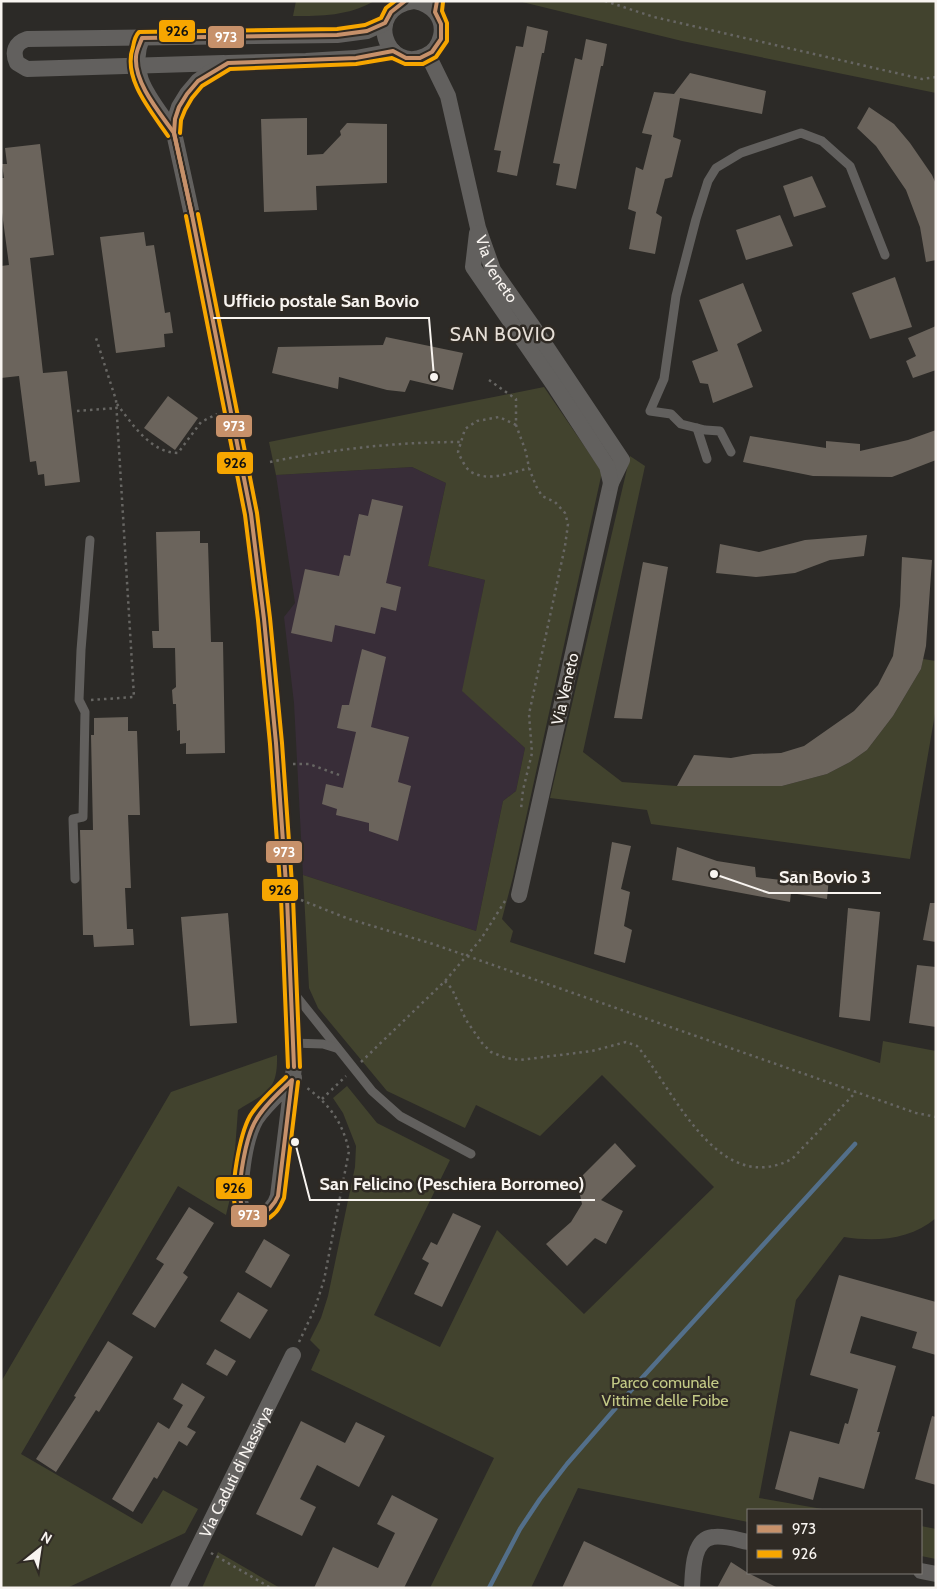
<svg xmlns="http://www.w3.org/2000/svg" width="937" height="1589" font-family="Cabin,sans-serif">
<rect width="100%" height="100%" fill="#2c2a27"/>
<polygon fill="#382d38" points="412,467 446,483 428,566 485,580 463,691 525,748 516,791 503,801 476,931 303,875 294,703 284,617 295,603 276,475"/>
<g fill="#42432e">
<path d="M296,1H374C348,16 322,16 293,16Z"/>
<polygon points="518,1 936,1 936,93 682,41"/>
<path d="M544,387L602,472L513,877L502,919L513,931L510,942L880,1063L883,1041L936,1051V1218C910,1240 876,1242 844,1237L796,1300L759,1498L828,1510H748V1522L578,1488L531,1588H430L494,1458L311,1370L320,1350L310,1340L321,1318L328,1296L355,1167L356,1146L343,1113L333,1098L347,1086L377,1123L450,1160L374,1315L440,1347L497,1230L584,1314L714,1187L602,1075L540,1136L476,1105L465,1128L387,1091L318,1008L309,988L303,875L476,931L503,801L516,791L525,748L462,691L485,580L428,566L446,483L412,467L276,475L269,442Z"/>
<polygon points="630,456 645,466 583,752 622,782 677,786 782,786 827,774 850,762 867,750 893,716 921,669 923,659 936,661 936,708 910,859 651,824 647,810 550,798"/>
<path d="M277,1055C278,1092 266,1092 238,1110L232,1190L226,1215L178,1186L21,1454L142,1524L163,1490L198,1509L185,1533L67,1588H1V1382L171,1092Z"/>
<polygon points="921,1526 936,1529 936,1559 921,1556"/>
<polygon points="218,1552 280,1588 202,1588"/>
</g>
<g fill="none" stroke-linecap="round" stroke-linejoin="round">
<polyline stroke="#536f8a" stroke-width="4.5" points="489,1588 520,1529 540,1499 567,1464 641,1379 855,1144"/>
</g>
<g fill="#6b645c">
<polygon points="527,26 548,31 544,53 542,53 517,176 497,172 501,151 494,150 516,46 523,47"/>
<polygon points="586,39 607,44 603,66 601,66 576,189 556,185 560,164 553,163 575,58 582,60"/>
<polygon points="690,73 766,91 762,114 680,98 673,137 681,140 672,177 665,179 656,213 662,217 655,254 629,249 636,212 628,209 636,167 643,170 652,135 642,133 654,92 674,94"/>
<polygon points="869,107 894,124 910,143 932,175 936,184 936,260 926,262 920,227 906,190 876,146 857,128"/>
<polygon points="307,118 307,155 323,154 341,135 340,131 347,123 387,124 387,183 316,186 317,210 264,212 261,119"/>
<polygon points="40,144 54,255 30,258 43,373 67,371 80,482 45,486 44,474 38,475 36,461 30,462 19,376 1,378 1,266 9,265 1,205 1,178 4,178 2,164 7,164 5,148"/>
<polygon points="812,176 826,207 794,217 783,186"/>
<polygon points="780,215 793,246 746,260 736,230"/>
<polygon points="144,232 146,246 154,245 165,313 170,312 173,333 164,334 165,347 116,353 100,237"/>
<polygon points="895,277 912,327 870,339 852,293"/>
<polygon points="743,283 762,331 737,344 753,387 713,403 708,384 700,383 692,361 718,351 699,300"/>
<polygon points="936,326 936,370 913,378 906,361 916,356 908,338"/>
<polygon points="386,337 463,353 453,390 410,380 405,392 387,390 339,377 338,389 272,373 278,347 383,345"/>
<polygon points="168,396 198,418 175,450 144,428"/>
<polygon points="936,430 936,460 892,477 813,476 743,462 750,436 826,448 826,441 860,444 860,451 908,440"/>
<polygon points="372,499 403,506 386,583 401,587 396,611 381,607 375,634 335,625 332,642 291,633 305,569 339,576 344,555 350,556 359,514 368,516"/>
<polygon points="200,531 200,543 208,543 211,642 223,642 225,753 186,754 186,743 180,744 180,730 177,731 176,704 173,704 172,690 176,687 175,648 153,648 152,631 159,631 156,532"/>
<polygon points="867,535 864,556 830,560 795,573 756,577 716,573 720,544 759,552 805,540"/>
<polygon points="902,557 932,560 926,646 921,669 893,716 867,750 850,762 827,774 782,786 677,786 694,755 731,758 753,754 781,753 804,746 854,711 878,685 893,656 900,606"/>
<polygon points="643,562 668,567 642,719 614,718"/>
<polygon points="362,649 386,657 371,727 409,737 398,782 411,786 398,841 369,831 369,823 336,815 337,809 322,804 326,784 343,788 356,732 337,728 342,705 349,705"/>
<polygon points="128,717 128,731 137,731 140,815 128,815 131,888 125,888 127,929 133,929 134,945 94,947 93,935 83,935 80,830 93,830 91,735 94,735 94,718"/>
<polygon points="612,842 631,846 621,889 630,892 624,926 632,930 625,963 594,954"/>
<polygon points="677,847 717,861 755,867 756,877 790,881 792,871 829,877 827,899 791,893 790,902 672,880"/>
<polygon points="930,903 936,903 936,942 923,940"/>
<polygon points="848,908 880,912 870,1021 839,1017"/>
<polygon points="228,913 237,1023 190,1026 181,917"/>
<polygon points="917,965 936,967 936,1027 909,1023"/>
<polygon points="615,1143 636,1166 601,1200 623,1211 606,1244 595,1238 567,1266 546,1244 571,1222 582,1204 577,1181"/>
<polygon points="189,1207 214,1223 183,1273 188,1277 155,1328 132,1314 164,1264 156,1259"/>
<polygon points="453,1213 481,1226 442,1307 414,1294 429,1263 422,1259 431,1242 437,1245"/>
<polygon points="264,1239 290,1255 271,1288 245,1272"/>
<polygon points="839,1275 936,1302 936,1355 912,1348 917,1332 861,1316 850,1353 896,1366 877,1432 880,1432 864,1489 819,1477 813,1500 775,1489 790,1431 839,1444 845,1423 848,1424 858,1389 810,1375"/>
<polygon points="238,1292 268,1310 250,1339 220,1321"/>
<polygon points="108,1341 133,1357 99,1412 96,1410 56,1472 36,1459 76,1397 74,1396"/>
<polygon points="215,1349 236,1361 227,1376 206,1364"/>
<polygon points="182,1383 205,1397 187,1427 196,1432 187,1446 179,1441 157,1479 154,1477 133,1512 112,1499 158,1422 169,1429 183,1405 173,1399"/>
<polygon points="932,1416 936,1417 936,1485 915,1479"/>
<polygon points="301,1421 345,1443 356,1422 385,1436 359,1487 317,1465 300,1499 316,1507 302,1536 256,1514"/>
<polygon points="392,1495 438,1519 404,1588 314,1588 333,1547 378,1568 395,1533 377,1524"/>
<polygon points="584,1541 682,1587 682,1588 562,1588"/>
<polygon points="731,1562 748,1573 778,1588 717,1588"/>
</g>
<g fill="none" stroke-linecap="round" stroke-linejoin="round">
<g stroke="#676663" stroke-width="2.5" stroke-dasharray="2.5 4" stroke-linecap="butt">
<polyline points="605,1 654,17 922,79 936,77"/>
<polyline points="489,380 516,399 516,425 526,452 529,468 536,486 542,496 555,502 565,513 568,524 565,546 529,714 532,753 523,790 521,809"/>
<path d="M117,404C132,424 151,453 178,453L201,422L217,414"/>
<polyline points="77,411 117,408"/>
<path d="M516,425L499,417L477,421L465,429L458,452C461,458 465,468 471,472C489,482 511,473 529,468"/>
<path d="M270,462C333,449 397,442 461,442"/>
<polyline points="91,700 134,697 116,400 96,338"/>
<polyline points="293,764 309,764 342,776"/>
<polyline points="301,900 349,919 433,944 916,1113 936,1117"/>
<path d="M445,981L452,989L466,1020L482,1043L491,1052L506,1058L520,1060L592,1051L626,1042L637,1046C669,1083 707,1174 767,1167C776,1166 784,1163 792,1159L856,1092"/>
<polyline points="361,1062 445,981 481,939 505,901"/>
<polyline points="322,1099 346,1076"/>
<path d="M299,1342L315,1308L324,1280L349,1151C343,1123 330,1105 307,1088"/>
<polyline points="211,1553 271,1588"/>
</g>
<g stroke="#62605e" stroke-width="9">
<polyline points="697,428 707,459"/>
<polyline points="731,452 720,431 705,430 681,424 671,414 650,411 664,379 676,296 696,219 708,181 716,168 741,153 801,133 822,141 850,166 885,255"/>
<polyline points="75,879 73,819 83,817 85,712 79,700 81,650 90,540"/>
<polyline points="293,992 372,1091 400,1116 471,1154"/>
<polyline points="292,1043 323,1044 336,1048"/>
</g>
<g stroke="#62605e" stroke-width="16">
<path d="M413,1C363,9 386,74 425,56C433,53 439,45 441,36C445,18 432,4 415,1"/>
<path d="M142,38C126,77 154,102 174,133"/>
<path id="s1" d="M428,55L448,96L478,228L493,270L531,324L622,460L611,483L519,895"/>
<path d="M224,63L27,69L17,63C12,52 15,43 27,39L337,35L367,31L385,23"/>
<polyline points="477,233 473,267 556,388 607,466 611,483"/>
<path d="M294,1078C282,1091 266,1104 256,1119C244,1140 241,1176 240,1200C243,1226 272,1218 278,1196L294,1067L287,898L276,743L264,619L251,514L192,215L174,133L175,119L179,107L187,94L198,81L209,73L228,63L306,61L356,58L393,51"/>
<polyline points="921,1571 936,1574"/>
<path id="s2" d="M178,1588L293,1355"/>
<path d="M692,1588C693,1573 692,1539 713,1537C724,1535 738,1540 748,1542"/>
</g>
<g stroke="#2f2a24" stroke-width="8">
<g id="bus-1">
<polyline points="174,133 192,215"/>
<polyline points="174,133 192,215"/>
<path d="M174,133C160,113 134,83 136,57C136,51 140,44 142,38L337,35L367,31L385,23L391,12L405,1"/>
<polyline points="174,133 175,119 179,107 187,94 198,81 228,63 356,58 393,51 406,58 420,58 432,52 441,39 441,24 435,12 437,1"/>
<polyline points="192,215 251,514 264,619 276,743 287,898 294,1067"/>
<path d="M292,1080L278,1196C271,1213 247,1229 241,1203C237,1184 246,1136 256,1120C265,1104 280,1092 292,1080Z"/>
</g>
</g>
<g stroke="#2f2a24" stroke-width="8">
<g id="bus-2">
<polyline points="180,133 181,120 185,110 192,98 202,86 230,69 356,64 392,58 405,64 423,64 436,57 447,41 447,23 442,11 443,2"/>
<path d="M168,136C151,111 122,78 133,47C134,41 135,36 139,32L337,29L365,25L381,18L386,8L395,1"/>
<polyline points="198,214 257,513 270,618 282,743 293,898 300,1067"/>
<polyline points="186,216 245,515 258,620 270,744 281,898 288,1067"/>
<path d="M286,1077C274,1089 259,1101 250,1116C240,1134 229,1190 236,1209C243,1226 263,1225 274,1214C279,1210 281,1204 284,1198L298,1082"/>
</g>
</g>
<use href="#bus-1" stroke="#c7916a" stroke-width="4"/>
<use href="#bus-2" stroke="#f7a600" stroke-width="4"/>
</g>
<g text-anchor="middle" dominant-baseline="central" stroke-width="5" stroke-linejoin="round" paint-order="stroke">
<g font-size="16" fill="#f8f4f0" stroke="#2f2a24">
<text stroke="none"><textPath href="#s1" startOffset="226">Via Veneto</textPath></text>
<text transform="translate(565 689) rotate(-77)">Via Veneto</text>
<text stroke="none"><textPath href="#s2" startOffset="130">Via Caduti di Nassirya</textPath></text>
</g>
<g font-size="16" fill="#c3c986" stroke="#2f2a24">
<text x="665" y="1382">Parco comunale<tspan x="665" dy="18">Vittime delle Foibe</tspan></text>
</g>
<g font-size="19" letter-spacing="1" fill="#e6dfd7" stroke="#2f2a24">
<text x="503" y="334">SAN BOVIO</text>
</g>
</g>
<path fill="none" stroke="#f8f4f0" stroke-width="2" d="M434 377L429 318H213M714 874L769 893H881M295 1142L310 1200H595"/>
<g fill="#f8f4f0" stroke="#2f2a24" stroke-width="2">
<circle cx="434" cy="377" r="5"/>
<circle cx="714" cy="874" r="5"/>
<circle cx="295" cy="1142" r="5"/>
</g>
<g font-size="18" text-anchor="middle" font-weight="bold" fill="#f8f4f0" stroke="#2f2a24" stroke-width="5" stroke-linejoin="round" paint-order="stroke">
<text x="321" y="307">Ufficio postale San Bovio</text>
<text x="825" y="883">San Bovio 3</text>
<text x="452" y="1190">San Felicino (Peschiera Borromeo)</text>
</g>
<g stroke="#2f2a24" stroke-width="2">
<rect x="158" y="19" width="38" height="24" rx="5" fill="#f7a600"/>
<rect x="207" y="25" width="38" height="24" rx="5" fill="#c7916a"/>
<rect x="215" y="414" width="38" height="24" rx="5" fill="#c7916a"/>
<rect x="216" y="451" width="38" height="24" rx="5" fill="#f7a600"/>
<rect x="265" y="840" width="38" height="24" rx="5" fill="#c7916a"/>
<rect x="261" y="878" width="38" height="24" rx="5" fill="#f7a600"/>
<rect x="215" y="1176" width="38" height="24" rx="5" fill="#f7a600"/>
<rect x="230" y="1204" width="38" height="24" rx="5" fill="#c7916a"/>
</g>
<g font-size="14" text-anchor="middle" font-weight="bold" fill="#fff">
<text x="226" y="42">973</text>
<text x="234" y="431">973</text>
<text x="284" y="857">973</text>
<text x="249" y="1220">973</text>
</g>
<g font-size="14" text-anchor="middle" font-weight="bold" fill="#111">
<text x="177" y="36">926</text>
<text x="235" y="468">926</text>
<text x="280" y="895">926</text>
<text x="234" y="1193">926</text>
</g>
<rect width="937" height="1589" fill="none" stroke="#f8f4f0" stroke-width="5"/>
<rect x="747" y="1509" width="175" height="65" fill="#2f2a24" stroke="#7f7b76"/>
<rect x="757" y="1525" width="25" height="8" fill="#c7916a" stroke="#7f7b76"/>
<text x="792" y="1534" font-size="15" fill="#f8f4f0">973</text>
<rect x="757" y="1550" width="25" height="8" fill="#f7a600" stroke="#7f7b76"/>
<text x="792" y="1559" font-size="15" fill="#f8f4f0">926</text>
<g transform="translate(40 1549) rotate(30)" stroke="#2f2a24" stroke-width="4" paint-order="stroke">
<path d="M0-4L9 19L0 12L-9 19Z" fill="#f8f4f0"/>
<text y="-8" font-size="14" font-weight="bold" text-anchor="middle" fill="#f8f4f0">N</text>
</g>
</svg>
